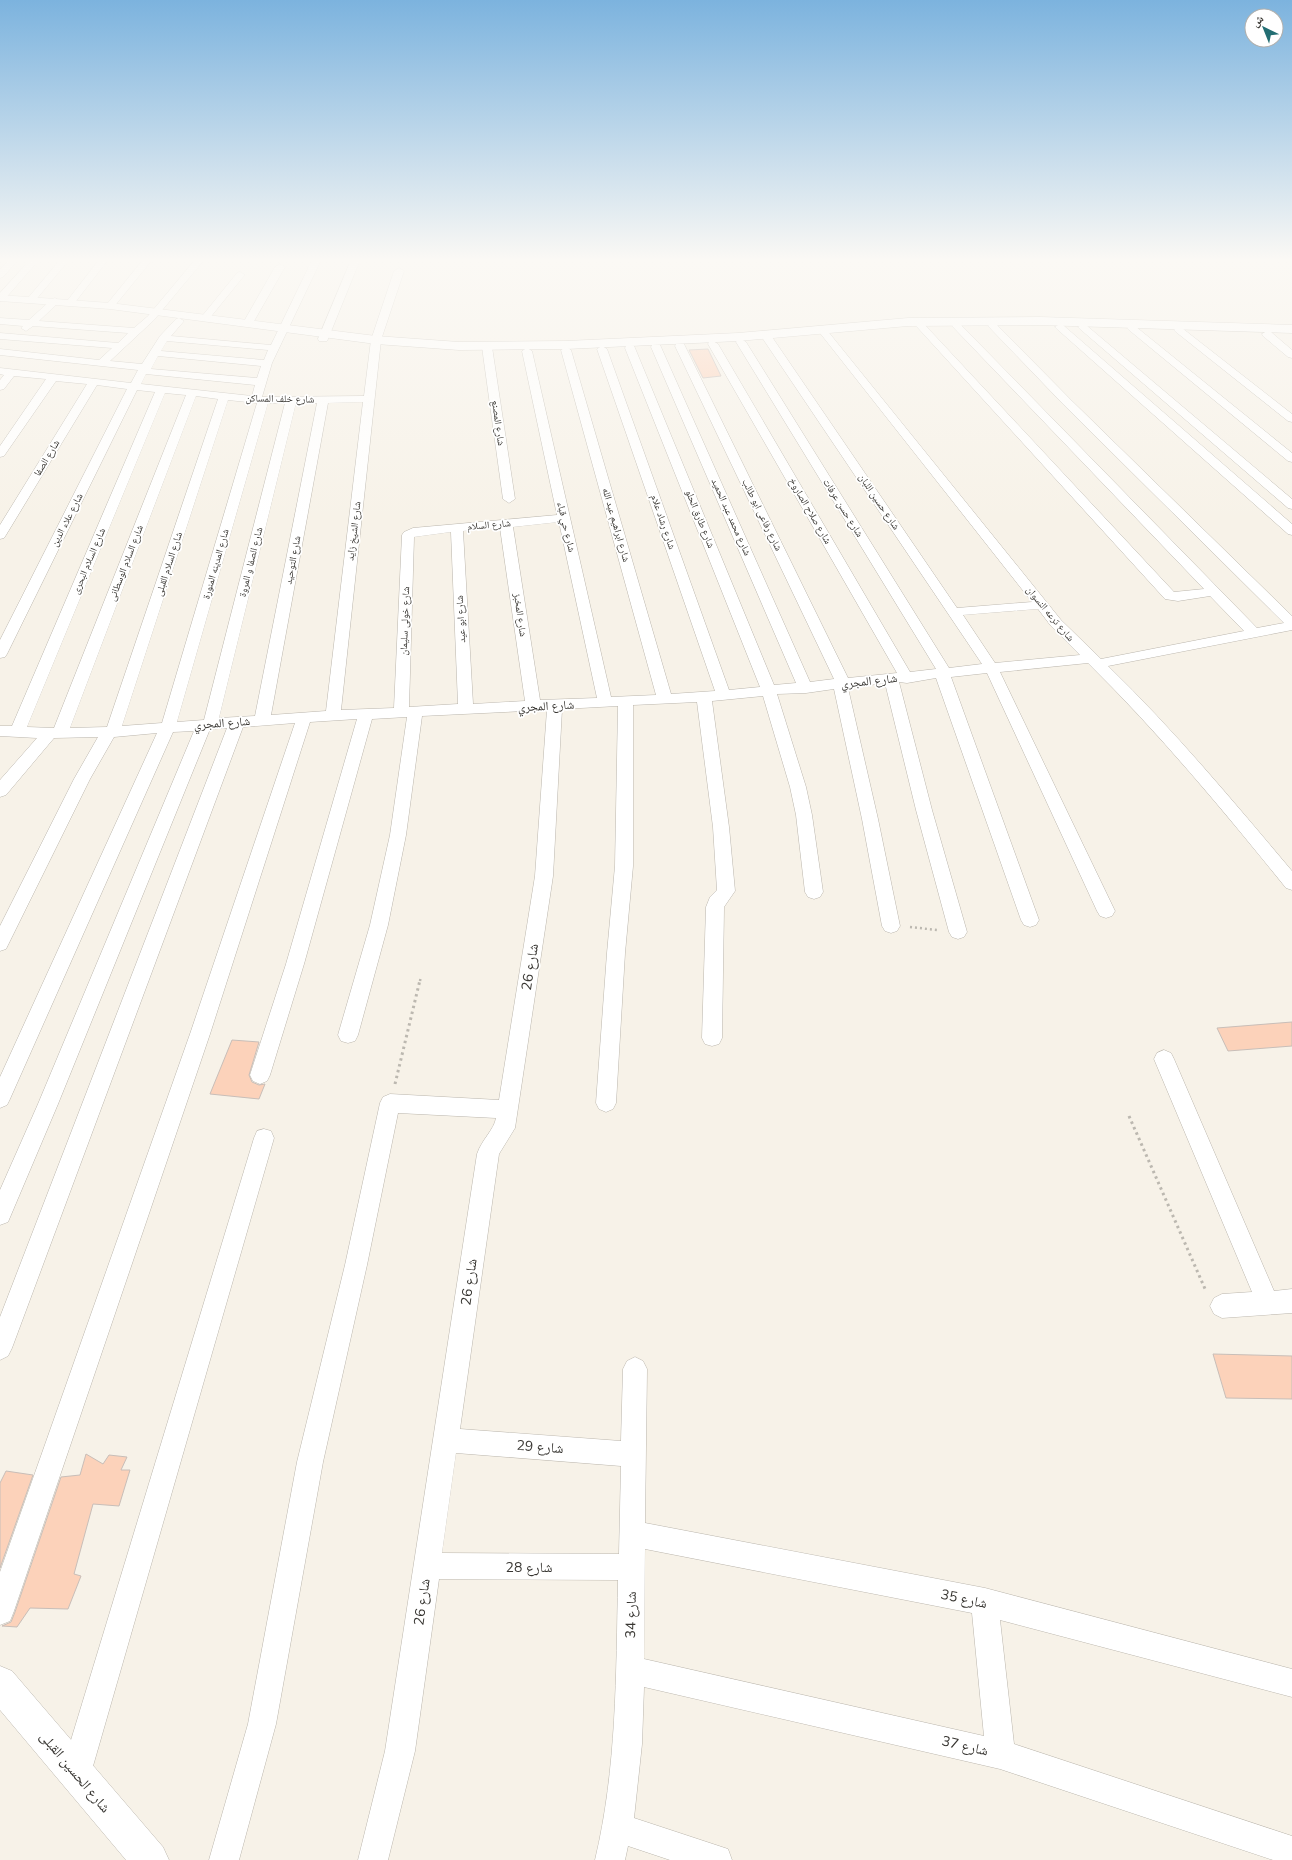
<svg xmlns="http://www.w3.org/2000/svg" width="1292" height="1860" font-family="'Nunito Sans','Noto Naskh Arabic',sans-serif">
<rect width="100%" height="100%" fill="#f7f2e8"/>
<g fill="#fcd2ba" stroke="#c8beb8">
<polygon points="708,349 721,376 703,378 689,350"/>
<polygon points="1292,1022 1292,1046 1228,1051 1217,1028"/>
<polygon points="232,1040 259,1042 249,1075 252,1082 259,1085 265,1084 259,1099 210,1094"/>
<polygon points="1213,1354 1292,1356 1292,1399 1226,1398"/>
<polygon points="86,1454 103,1464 109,1455 127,1457 121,1470 130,1470 119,1506 93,1504 74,1574 81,1576 68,1609 30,1608 17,1627 2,1626 11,1622 15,1612 61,1477 80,1475"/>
<polygon points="6,1471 33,1475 0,1568 0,1483"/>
</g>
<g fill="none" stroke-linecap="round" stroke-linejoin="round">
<g stroke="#bbb6ad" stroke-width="1">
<g id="street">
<polygon points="9,260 18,260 3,277 0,278 0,270"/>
<polygon points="30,260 39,260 4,300 0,301 0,293"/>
<polygon points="60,260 69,260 34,302 28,302 26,300 28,298"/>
<polygon points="99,260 108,260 73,305 67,305 65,303 67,301"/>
<polygon points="143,260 152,260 113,308 107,308 105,306 107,304"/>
<path d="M195,260H204L154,320L110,361L142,364L160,336L176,319L179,318L184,321L171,336L271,345L312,260H321L272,363L262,397L364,396L371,340L394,271L399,268L404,271L381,340L341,710L394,708L402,535L404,532L413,528L557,515L522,351L527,348L532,351L611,697L656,695L561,350L566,347L571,350L671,694L715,691L597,349L602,346L607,349L729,690L760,687L625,348L626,346H634L635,348L774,685L796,683L651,347L652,345H660L661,347L810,682L834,679L675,346L676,344H684L685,346L848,678L897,673L708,344L709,342L713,341L718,344L910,672L936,669L736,342L737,340L741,339L746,342L949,668L982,664L761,336L762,334H770L957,608L1032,602L820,333L818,331L820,329H826L1061,620L1101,659L1244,631L1210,596L1178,601L1165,599L918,328L916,326L918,324H924L1174,592L1204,589L954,328L952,326L954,324H960L1257,628L1284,623L1063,404L990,328L988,326L990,324H996L1071,400L1292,616V630L1108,666C1174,730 1233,801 1292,871V890L1286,888C1223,810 1159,733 1088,663L1000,672L1115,911L1112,916L1106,918L1100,916L1097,911L987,673L951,677L1039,920L1036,925L1030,927L1024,925L1021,920L936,678L907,683L899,682L932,810L967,932L964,937L958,939L952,937L949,932L916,810L885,683L848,688L878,819L900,926L897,931L891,933L885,931L882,926L862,819L834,689L806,693L777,694L806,787L812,815L823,892L820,897L814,899L808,897L805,892L796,815L790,787L763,696L712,701L729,827L735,891L724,907L722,1038L719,1044L712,1046L705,1044L702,1038L706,907L710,897L717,890L713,827L697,702L633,705V866L625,953L616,1103L613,1109L606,1112L599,1109L596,1103L607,953L615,866L618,706L562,709L553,876L515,1128L499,1154L460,1429L621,1441L623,1369L627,1361L635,1357L643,1361L647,1369L645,1523L985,1588L1292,1669V1697L1000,1620L1014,1744L1292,1836V1860H1273L1000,1769L644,1687L642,1744L634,1818L728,1849L732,1860H670L628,1846L625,1860H595C617,1768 616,1674 618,1580L439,1579L415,1751L388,1860H358L385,1751L477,1154C482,1139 494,1130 496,1118L398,1113L367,1265L323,1462L276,1724L239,1860H209L248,1724L297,1462L345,1265L380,1103L383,1097L390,1094L499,1100L535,876L547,710L422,716L406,835L388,925L358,1035L355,1041L348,1043L341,1041L338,1035L370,925L390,835L407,717L372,719L304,964L270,1075L267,1081L260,1084L253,1081L250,1075L286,964L357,719L310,722L210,1034L14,1611L10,1621L0,1625V1572L190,1034L295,723L243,727L12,1348L8,1356L0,1360V1317L227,728L210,729L58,1104L8,1222L0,1225V1190L38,1104L194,731L173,732L10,1099L7,1105L0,1108V1077L157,733L114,737L90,779L6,949L0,951V926L74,779L98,737L54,738L6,795L0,797V780L37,738L0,736V726H12L155,392L137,390L7,654L5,657L0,658V640L127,389L97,385L6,535L4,538L0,539V525L87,384L56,381L4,456L0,457V446L46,379L14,376L4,389L0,390V380L4,375L0,374V368L131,383L138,370L0,355V349L99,360L112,348L0,339V333L118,343L128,333L33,326L26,331L21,328L23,326L0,324V318L29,320L52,299L55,298L60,301L39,321L134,328L148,316ZM167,341L268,350L264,360L161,351ZM158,356L261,366L257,378L151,369ZM146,374L255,385L252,396L141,384ZM165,393L186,395L54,728L27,727ZM196,396L218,399L107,727L70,728ZM228,400L257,403L162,723L122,726ZM363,402L326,711L271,715L328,403ZM268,403H285L204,720L177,722ZM296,403H317L255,716L219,718ZM559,522L597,698L540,700L513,527ZM500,528L525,701L473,704L463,531ZM451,532L458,704L409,707L414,537ZM1038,609L1051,626L1080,655L995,663L963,615ZM456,1453L621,1466L619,1554L442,1553ZM645,1549L972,1613L984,1736L644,1659Z"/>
<polygon points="351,260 360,260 328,339 327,341 319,341 318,339"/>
<polygon points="280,264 285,267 253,323 251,325 245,325 243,323 275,267"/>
<polygon points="240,272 245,275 243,277 209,319 203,319 201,317 203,315 237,273"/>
<polygon points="1060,324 1063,325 1292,524 1292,535 1288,534 1057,329 1055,327"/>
<polygon points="1083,324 1086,325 1292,499 1292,509 1288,508 1080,329 1078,327"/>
<polygon points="1132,325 1135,326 1292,453 1292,462 1288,461 1129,330 1127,328"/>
<polygon points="1179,327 1182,328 1292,414 1292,422 1288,421 1176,332 1174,330 1176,328"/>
<polygon points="1267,331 1271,332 1292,350 1292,358 1288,357 1263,336 1262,334"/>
<polygon points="487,344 492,347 515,499 509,503 503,499 482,347"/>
<polygon points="1164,1050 1171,1053 1174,1059 1274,1291 1292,1289 1292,1313 1222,1318 1214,1314 1210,1306 1214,1298 1222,1294 1252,1292 1154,1059 1157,1053"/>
<polygon points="264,1129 271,1131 274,1138 91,1773 86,1783 76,1788 66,1783 61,1773 254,1138 257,1131"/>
</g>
</g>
<g stroke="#bbb6ad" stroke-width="1">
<g id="secondary">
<polygon points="0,295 110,303 376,336 459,342 566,341 738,333 908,318 1040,317 1292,325 1292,333 1040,325 908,326 738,341 566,349 459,350 376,344 110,309 0,301"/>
<polygon points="0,1666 12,1671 163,1847 169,1860 126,1860 0,1710"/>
</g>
</g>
<g stroke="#bcb8b0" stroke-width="2.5" stroke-dasharray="2 3" stroke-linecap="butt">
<polyline points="910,927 937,930"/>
<polyline points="420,981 421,976"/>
</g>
<g stroke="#bcb8b0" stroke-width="3" stroke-dasharray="2.5 3.5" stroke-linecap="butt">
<polyline points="395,1084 420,980"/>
<polyline points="1129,1116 1206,1291"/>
</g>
<use href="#street" fill="#fff" fill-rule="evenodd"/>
<use href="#secondary" fill="#fff" fill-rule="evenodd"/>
</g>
<linearGradient id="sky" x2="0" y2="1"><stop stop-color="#7cb3de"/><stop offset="0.5" stop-color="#fbf9f5"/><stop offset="1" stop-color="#fbf9f5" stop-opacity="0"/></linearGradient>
<rect width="1292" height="521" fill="url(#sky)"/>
<g text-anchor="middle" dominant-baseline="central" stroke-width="3.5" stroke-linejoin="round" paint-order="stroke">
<g font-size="10" fill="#383632" stroke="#fff">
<text transform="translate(280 399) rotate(1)">شارع خلف المساكن</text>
<text transform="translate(498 423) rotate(82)">شارع المصنع</text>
<text transform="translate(47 458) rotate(-59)">شارع الصفا</text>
<text transform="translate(879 502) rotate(56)">شارع حسين اللبان</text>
<text transform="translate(843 508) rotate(58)">شارع حسن عرفات</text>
<text transform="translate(810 511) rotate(60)">شارع صلاح الصاروخ</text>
<text transform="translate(762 515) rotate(64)">شارع رفاعى ابو طالب</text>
<text transform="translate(731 517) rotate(66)">شارع محمد عبد الحميد</text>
<text transform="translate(700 519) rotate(68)">شارع طارق الحلو</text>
<text transform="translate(67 520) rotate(-63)">شارع علاء الدين</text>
<text transform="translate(663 522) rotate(71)">شارع رشاد علام</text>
<text transform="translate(489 525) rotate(-5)">شارع السلام</text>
<text transform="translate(616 525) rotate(74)">شارع ابراهيم عبد الله</text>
<text transform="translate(566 527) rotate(77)">شارع حي قباء</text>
<text transform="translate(354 531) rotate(-83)">شارع الشيخ زايد</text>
<text transform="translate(293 560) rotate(-79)">شارع التوحيد</text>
<text transform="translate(89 561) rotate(-67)">شارع السلام البحرى</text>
<text transform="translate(251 562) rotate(-76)">شارع الصفا و المروة</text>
<text transform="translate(126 563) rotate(-69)">شارع السلام الوسطانى</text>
<text transform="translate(169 564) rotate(-72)">شارع السلام القبلى</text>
<text transform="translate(216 564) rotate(-74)">شارع المدينه المنورة</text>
<text transform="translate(1050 614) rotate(50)">شارع ترعه النسوان</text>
<text transform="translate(520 615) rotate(82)">شارع المخبز</text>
<text transform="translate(461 619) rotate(-93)">شارع ابو عيد</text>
<text transform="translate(405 621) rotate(-88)">شارع خولى سليمان</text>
</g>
<g font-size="12" fill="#383632" stroke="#fff">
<text transform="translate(869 681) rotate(-6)">شارع المجري</text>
<text transform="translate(546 706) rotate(-3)">شارع المجري</text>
<text transform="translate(222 723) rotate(-4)">شارع المجري</text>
</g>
<g font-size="14" fill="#383632" stroke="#fff">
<text transform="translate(530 967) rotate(-81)">شارع 26</text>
<text transform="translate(469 1282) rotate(-82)">شارع 26</text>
<text transform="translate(540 1447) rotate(4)">شارع 29</text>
<text x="529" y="1567">شارع 28</text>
<text transform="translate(964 1599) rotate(12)">شارع 35</text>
<text transform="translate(422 1602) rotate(-82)">شارع 26</text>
<text transform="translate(631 1615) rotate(-89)">شارع 34</text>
<text transform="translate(965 1746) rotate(13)">شارع 37</text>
<text transform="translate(75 1772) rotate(50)">شارع الحسين القبلى</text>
</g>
</g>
<g transform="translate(1264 28) rotate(317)"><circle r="19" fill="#ffffff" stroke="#afafad"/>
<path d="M0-3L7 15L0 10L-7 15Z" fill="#236e73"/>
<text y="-6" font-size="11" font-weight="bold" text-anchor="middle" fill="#383632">ش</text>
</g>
</svg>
